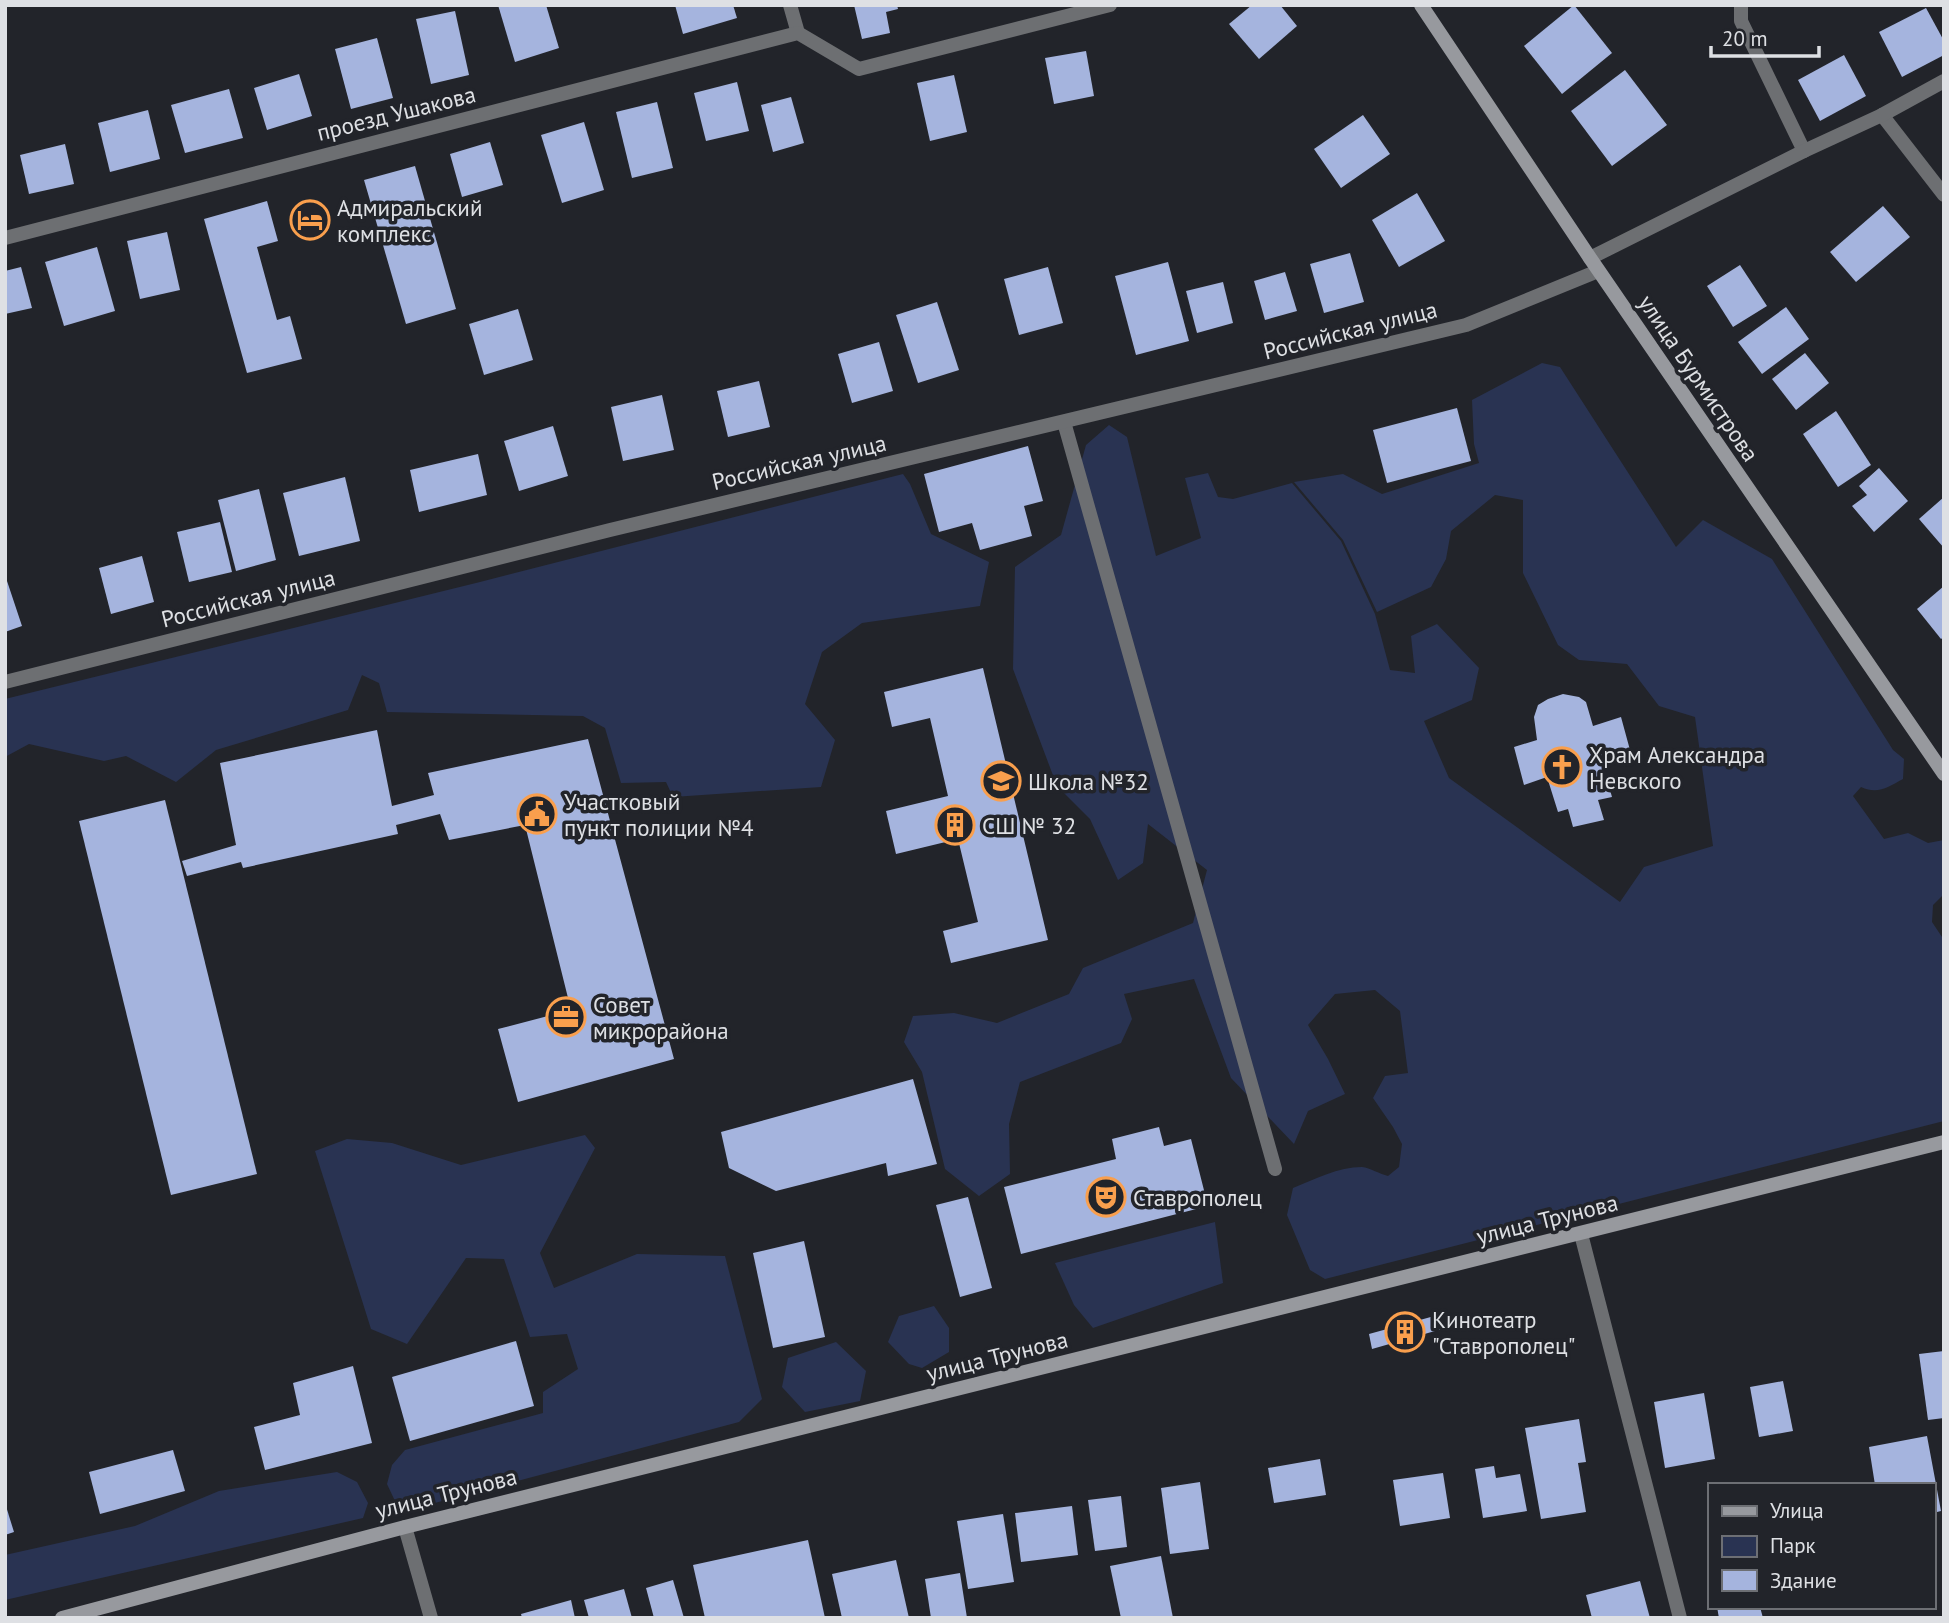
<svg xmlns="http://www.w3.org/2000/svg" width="1949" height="1623" font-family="'PT Sans',sans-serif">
<rect width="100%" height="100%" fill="#22242a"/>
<g fill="#293352">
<path d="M1542,363L1560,367L1676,547L1703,520L1772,559L1893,750L1904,759L1903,779C1888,787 1878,795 1861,787L1853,796L1884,839L1908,833L1928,843L1944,840V894L1933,905L1932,922L1944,940V1121L1325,1279L1310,1270L1287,1215L1293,1188C1315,1179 1338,1167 1362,1167C1370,1168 1380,1174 1388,1176L1399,1167L1402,1144L1393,1127L1373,1098L1385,1076L1408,1073L1400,1011L1375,990L1335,994L1308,1025L1328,1059L1345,1094L1308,1111L1294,1144L1231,1078L1194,979L1124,994L1132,1019L1121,1043L1020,1082L1009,1124L1010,1174L979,1196L945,1169L922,1072L904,1042L913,1016L954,1013L997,1023L1069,994L1083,968L1193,923L1207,870L1148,824L1143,863L1118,880L1090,819L1057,786L1013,669L1015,567L1061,535L1086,445L1109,425L1127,437L1156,556L1201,538L1185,478L1208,473L1218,497L1233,499L1292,483L1341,541L1375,614L1390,670L1415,673L1411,636L1437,624L1479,668L1472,700L1424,721L1449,778L1620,902L1644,867L1713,846L1695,717L1659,706L1627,664L1579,660L1558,645L1523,573V500L1495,495L1451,531L1446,559L1431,587L1377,612L1343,540L1294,482L1343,474L1382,494L1479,463L1474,444L1472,400Z"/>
<polygon points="903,474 910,484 931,534 989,562 980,606 862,623 822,652 805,704 835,740 821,787 673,797 666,782 621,783 605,728 583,716 387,712 379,683 362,675 348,710 216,750 176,782 126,756 104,761 29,744 5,757 5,699 480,582"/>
<polygon points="585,1135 595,1148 540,1253 554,1288 637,1254 725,1256 762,1399 739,1422 412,1509 395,1501 387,1484 392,1465 405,1450 543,1413 543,1392 578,1369 567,1334 530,1337 504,1259 466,1258 407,1344 371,1329 315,1151 347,1139 392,1143 461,1165"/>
<polygon points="1215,1222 1223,1283 1093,1328 1074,1305 1055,1263"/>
<polygon points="934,1306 949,1328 949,1352 922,1368 909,1364 888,1342 899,1316"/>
<polygon points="836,1342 866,1371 860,1401 805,1412 782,1387 788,1358"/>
<polygon points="337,1472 357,1482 368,1503 363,1518 5,1600 5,1555 135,1526 219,1491"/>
</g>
<g fill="#a5b4de">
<polygon points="498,5 546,5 559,48 515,62"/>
<polygon points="675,5 733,5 737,18 683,34"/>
<polygon points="854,5 897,5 898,9 886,12 890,33 862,39"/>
<polygon points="1252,5 1280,5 1297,26 1259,59 1229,24"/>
<polygon points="1574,5 1612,53 1562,94 1524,46"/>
<polygon points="1926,8 1944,41 1944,55 1902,77 1879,32"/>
<polygon points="455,11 469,75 431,84 416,19"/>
<polygon points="377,38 393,98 351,109 335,49"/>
<polygon points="1086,51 1094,96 1054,104 1045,58"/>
<polygon points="1844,55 1866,96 1820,121 1798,80"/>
<polygon points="1625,70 1667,125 1612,166 1571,111"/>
<polygon points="299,74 312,116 267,130 254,88"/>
<polygon points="954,75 967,132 930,141 917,83"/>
<polygon points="737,82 749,131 706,141 694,93"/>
<polygon points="229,89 243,138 185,153 171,105"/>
<polygon points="791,97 804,143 773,152 761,105"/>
<polygon points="657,102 673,168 632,178 616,112"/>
<polygon points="148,110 160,159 110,172 98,123"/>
<polygon points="1363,115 1390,154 1341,188 1314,149"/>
<polygon points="584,122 604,190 562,203 541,135"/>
<polygon points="490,142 503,185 462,197 450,154"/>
<polygon points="65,144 74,184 29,194 20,155"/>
<polygon points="415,166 456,309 406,324 364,180"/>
<polygon points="1417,193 1445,241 1399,267 1372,220"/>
<polygon points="267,201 278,241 257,247 277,320 290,316 302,359 247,373 204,219"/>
<polygon points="1883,206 1910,237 1856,282 1830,252"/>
<polygon points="167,232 180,290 140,299 127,241"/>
<polygon points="97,247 115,311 64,326 45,262"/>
<polygon points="1350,253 1364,302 1324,313 1310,264"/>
<polygon points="1168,262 1189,341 1136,355 1115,276"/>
<polygon points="1740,265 1767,306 1733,327 1707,286"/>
<polygon points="21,267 32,308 5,314 5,271"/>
<polygon points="1048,267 1063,323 1019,335 1004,279"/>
<polygon points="1285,272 1297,311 1265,320 1254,281"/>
<polygon points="1223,282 1233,323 1197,333 1186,291"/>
<polygon points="937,302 959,370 918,383 896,315"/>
<polygon points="1786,307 1809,339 1762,374 1738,342"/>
<polygon points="518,309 533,360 484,375 469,324"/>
<polygon points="879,342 893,391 852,403 838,354"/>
<polygon points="1805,353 1829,383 1796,410 1772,379"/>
<polygon points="759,381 770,427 728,437 717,391"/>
<polygon points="662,395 674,450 623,461 611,407"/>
<polygon points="1457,408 1471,461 1387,483 1373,430"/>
<polygon points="1836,411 1871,465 1838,487 1803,434"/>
<polygon points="553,426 568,476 519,491 504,441"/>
<polygon points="1028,446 1043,501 1024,506 1032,536 980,550 972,523 939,532 924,474"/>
<polygon points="478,454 487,495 419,512 410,470"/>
<polygon points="1879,468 1908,501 1874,532 1852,506 1867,495 1859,486"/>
<polygon points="345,477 360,541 299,556 283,493"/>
<polygon points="259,489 276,560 236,571 218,500"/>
<polygon points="1944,497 1944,548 1919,519"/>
<polygon points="220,522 232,572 189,582 177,532"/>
<polygon points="142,556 154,602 111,614 99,568"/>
<polygon points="5,575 22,626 5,632"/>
<polygon points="1944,586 1944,637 1941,639 1917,609"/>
<polygon points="983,668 1048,940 951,963 943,931 978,922 958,839 896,854 886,811 948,796 930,718 892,727 884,692"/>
<polygon points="1563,694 1579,697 1586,702 1593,726 1621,717 1630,750 1601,758 1612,797 1598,800 1604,820 1573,827 1568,809 1558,812 1547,777 1524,785 1514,747 1537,740 1534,717 1538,705 1548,699"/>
<polygon points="377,730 392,806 434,795 428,773 588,739 674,1059 518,1102 498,1029 571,1010 525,825 449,840 440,814 396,825 398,834 243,868 241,862 187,876 182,861 236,845 220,763"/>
<polygon points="165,800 257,1174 171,1195 79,821"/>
<polygon points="913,1079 937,1164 888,1176 886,1163 776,1191 729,1168 721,1132"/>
<polygon points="1159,1127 1164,1146 1191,1139 1208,1206 1021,1254 1004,1187 1116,1159 1112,1139"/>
<polygon points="968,1197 992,1288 960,1297 936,1205"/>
<polygon points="804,1241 825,1337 773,1348 753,1253"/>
<polygon points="1438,1315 1442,1329 1372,1349 1369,1334"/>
<polygon points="516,1341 534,1406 410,1441 392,1377"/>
<polygon points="1944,1351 1944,1418 1928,1420 1919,1354"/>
<polygon points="353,1366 372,1443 265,1470 254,1427 300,1415 293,1383"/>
<polygon points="1783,1381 1793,1431 1759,1437 1750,1387"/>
<polygon points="1704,1393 1715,1459 1665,1468 1654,1402"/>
<polygon points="1579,1419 1586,1462 1578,1463 1586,1512 1541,1519 1525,1428"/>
<polygon points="1927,1436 1941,1511 1933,1513 1933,1485 1875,1485 1869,1447"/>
<polygon points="173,1450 185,1491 100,1514 89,1472"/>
<polygon points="1320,1459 1326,1495 1274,1503 1268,1468"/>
<polygon points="1494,1466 1496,1478 1520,1474 1527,1511 1483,1518 1475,1469"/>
<polygon points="1443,1473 1450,1518 1400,1526 1393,1480"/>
<polygon points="1200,1482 1209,1549 1170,1554 1161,1488"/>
<polygon points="1121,1496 1127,1547 1095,1551 1088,1500"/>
<polygon points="5,1503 14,1532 5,1535"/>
<polygon points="1072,1506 1078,1555 1021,1562 1015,1513"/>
<polygon points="1003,1514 1014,1582 968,1589 957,1521"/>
<polygon points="808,1540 825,1618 705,1618 693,1565"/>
<polygon points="1161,1556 1173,1618 1121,1618 1110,1566"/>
<polygon points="896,1560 909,1618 842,1618 832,1574"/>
<polygon points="960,1573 967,1618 931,1618 925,1579"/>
<polygon points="673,1580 684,1618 654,1618 646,1588"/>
<polygon points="1640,1581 1650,1618 1592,1618 1586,1595"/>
<polygon points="624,1589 632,1618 589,1618 584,1600"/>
<polygon points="571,1600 575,1618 522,1618 521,1614"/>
<polygon points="1717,1607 1760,1607 1763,1618 1719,1618"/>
</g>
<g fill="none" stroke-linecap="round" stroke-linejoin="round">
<g stroke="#6d6f72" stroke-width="14">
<polyline points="1064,422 1275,1169"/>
<polyline points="1581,1234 1680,1618"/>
</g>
<g stroke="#6d6f72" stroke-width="14">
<polyline points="790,5 798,33"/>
<polyline points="1741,5 1741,21 1804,151"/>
<polyline points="1882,115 1944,195"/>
<polyline points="5,238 798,33 859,69 1110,5"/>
<polyline points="1590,258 1804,151 1882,115 1944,81"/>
<polyline points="5,682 610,530 1466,325 1598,271"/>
<polyline points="405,1527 431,1618"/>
</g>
<g stroke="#97999e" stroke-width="14">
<polyline points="1421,5 1590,258 1944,774"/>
<polyline points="62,1618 405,1527 1944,1142"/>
</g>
</g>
<defs>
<g id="hotel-ring" transform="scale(2.0125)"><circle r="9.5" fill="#22242a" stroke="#f99f4d" stroke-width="1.5"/><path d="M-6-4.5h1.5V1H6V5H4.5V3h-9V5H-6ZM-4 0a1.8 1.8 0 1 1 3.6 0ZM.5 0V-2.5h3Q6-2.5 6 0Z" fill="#f99f4d"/></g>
<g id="church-ring" transform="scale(2.0125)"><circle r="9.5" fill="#22242a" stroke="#f99f4d" stroke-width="1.5"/><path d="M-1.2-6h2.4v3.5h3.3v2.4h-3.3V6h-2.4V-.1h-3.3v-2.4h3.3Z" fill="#f99f4d"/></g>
<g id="school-ring" transform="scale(2.0125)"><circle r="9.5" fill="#22242a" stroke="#f99f4d" stroke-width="1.5"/><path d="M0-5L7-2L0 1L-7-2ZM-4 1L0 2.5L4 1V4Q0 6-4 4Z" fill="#f99f4d"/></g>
<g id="civic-ring" transform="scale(2.0125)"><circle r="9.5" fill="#22242a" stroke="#f99f4d" stroke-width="1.5"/><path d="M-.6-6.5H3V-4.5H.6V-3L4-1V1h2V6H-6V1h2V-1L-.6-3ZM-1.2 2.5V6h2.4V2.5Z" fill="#f99f4d"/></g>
<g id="building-ring" transform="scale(2.0125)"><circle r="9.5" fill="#22242a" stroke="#f99f4d" stroke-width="1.5"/><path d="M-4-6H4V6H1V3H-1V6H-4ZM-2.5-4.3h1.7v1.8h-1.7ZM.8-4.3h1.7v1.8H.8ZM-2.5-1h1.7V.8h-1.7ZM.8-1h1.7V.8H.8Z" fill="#f99f4d"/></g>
<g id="office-ring" transform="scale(2.0125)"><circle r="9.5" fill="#22242a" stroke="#f99f4d" stroke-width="1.5"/><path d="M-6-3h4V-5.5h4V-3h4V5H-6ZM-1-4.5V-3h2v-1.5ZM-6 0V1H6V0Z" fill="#f99f4d"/></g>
<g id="theatre-ring" transform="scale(2.0125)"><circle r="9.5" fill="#22242a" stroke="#f99f4d" stroke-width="1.5"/><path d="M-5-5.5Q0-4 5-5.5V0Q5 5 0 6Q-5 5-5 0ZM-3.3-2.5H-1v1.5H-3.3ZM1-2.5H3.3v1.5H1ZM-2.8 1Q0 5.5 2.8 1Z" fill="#f99f4d"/></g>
</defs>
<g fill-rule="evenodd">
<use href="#hotel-ring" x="310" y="220"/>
<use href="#church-ring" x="1562" y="767"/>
<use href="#school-ring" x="1001" y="781"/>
<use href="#civic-ring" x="537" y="814"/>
<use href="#building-ring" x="955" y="825"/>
<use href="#office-ring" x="566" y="1017"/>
<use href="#theatre-ring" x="1106" y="1197"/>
<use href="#building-ring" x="1405" y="1332"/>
</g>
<g text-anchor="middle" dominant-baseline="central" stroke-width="7" stroke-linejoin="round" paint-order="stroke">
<g font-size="23" fill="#dee0e4" stroke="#22242a">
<text transform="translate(396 113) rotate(-14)">проезд Ушакова</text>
<text transform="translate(1350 330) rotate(-14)">Российская улица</text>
<text transform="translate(1699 378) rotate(56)">улица Бурмистрова</text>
<text transform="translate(799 462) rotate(-13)">Российская улица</text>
<text transform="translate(248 598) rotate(-14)">Российская улица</text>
<text transform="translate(1547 1219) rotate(-14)">улица Трунова</text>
<text transform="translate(997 1356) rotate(-14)">улица Трунова</text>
<text transform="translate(446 1493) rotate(-14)">улица Трунова</text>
</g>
<g font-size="23" fill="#dee0e4" stroke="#22242a" text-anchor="start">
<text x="337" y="207">Адмиральский<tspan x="337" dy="26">комплекс</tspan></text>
<text x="1589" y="754">Храм Александра<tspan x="1589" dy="26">Невского</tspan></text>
<text x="1028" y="781">Школа №32</text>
<text x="564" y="801">Участковый<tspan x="564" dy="26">пункт полиции №4</tspan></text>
<text x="982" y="825">СШ № 32</text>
<text x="593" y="1004">Совет<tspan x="593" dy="26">микрорайона</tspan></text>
<text x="1133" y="1197">Ставрополец</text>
<text x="1432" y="1319">Кинотеатр<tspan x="1432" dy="26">"Ставрополец"</tspan></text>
</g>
</g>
<rect width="1949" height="1623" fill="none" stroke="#dee0e4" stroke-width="14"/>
<rect x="1708" y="1483" width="228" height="126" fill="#22242a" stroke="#6d6f74" stroke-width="2"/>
<rect x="1722" y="1506" width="35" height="10" fill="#97999e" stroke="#6d6f74" stroke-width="2"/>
<text x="1770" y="1518" font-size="21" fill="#dee0e4">Улица</text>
<rect x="1722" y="1536" width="35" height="21" fill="#293352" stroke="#6d6f74" stroke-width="2"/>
<text x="1770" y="1553" font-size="21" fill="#dee0e4">Парк</text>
<rect x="1722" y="1570" width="35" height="21" fill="#a5b4de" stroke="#6d6f74" stroke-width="2"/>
<text x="1770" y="1588" font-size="21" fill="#dee0e4">Здание</text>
<path d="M1711 46v10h108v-10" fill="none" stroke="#dee0e4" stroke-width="3.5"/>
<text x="1722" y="46" font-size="21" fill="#dee0e4" stroke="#22242a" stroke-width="5" paint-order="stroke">20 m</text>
</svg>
